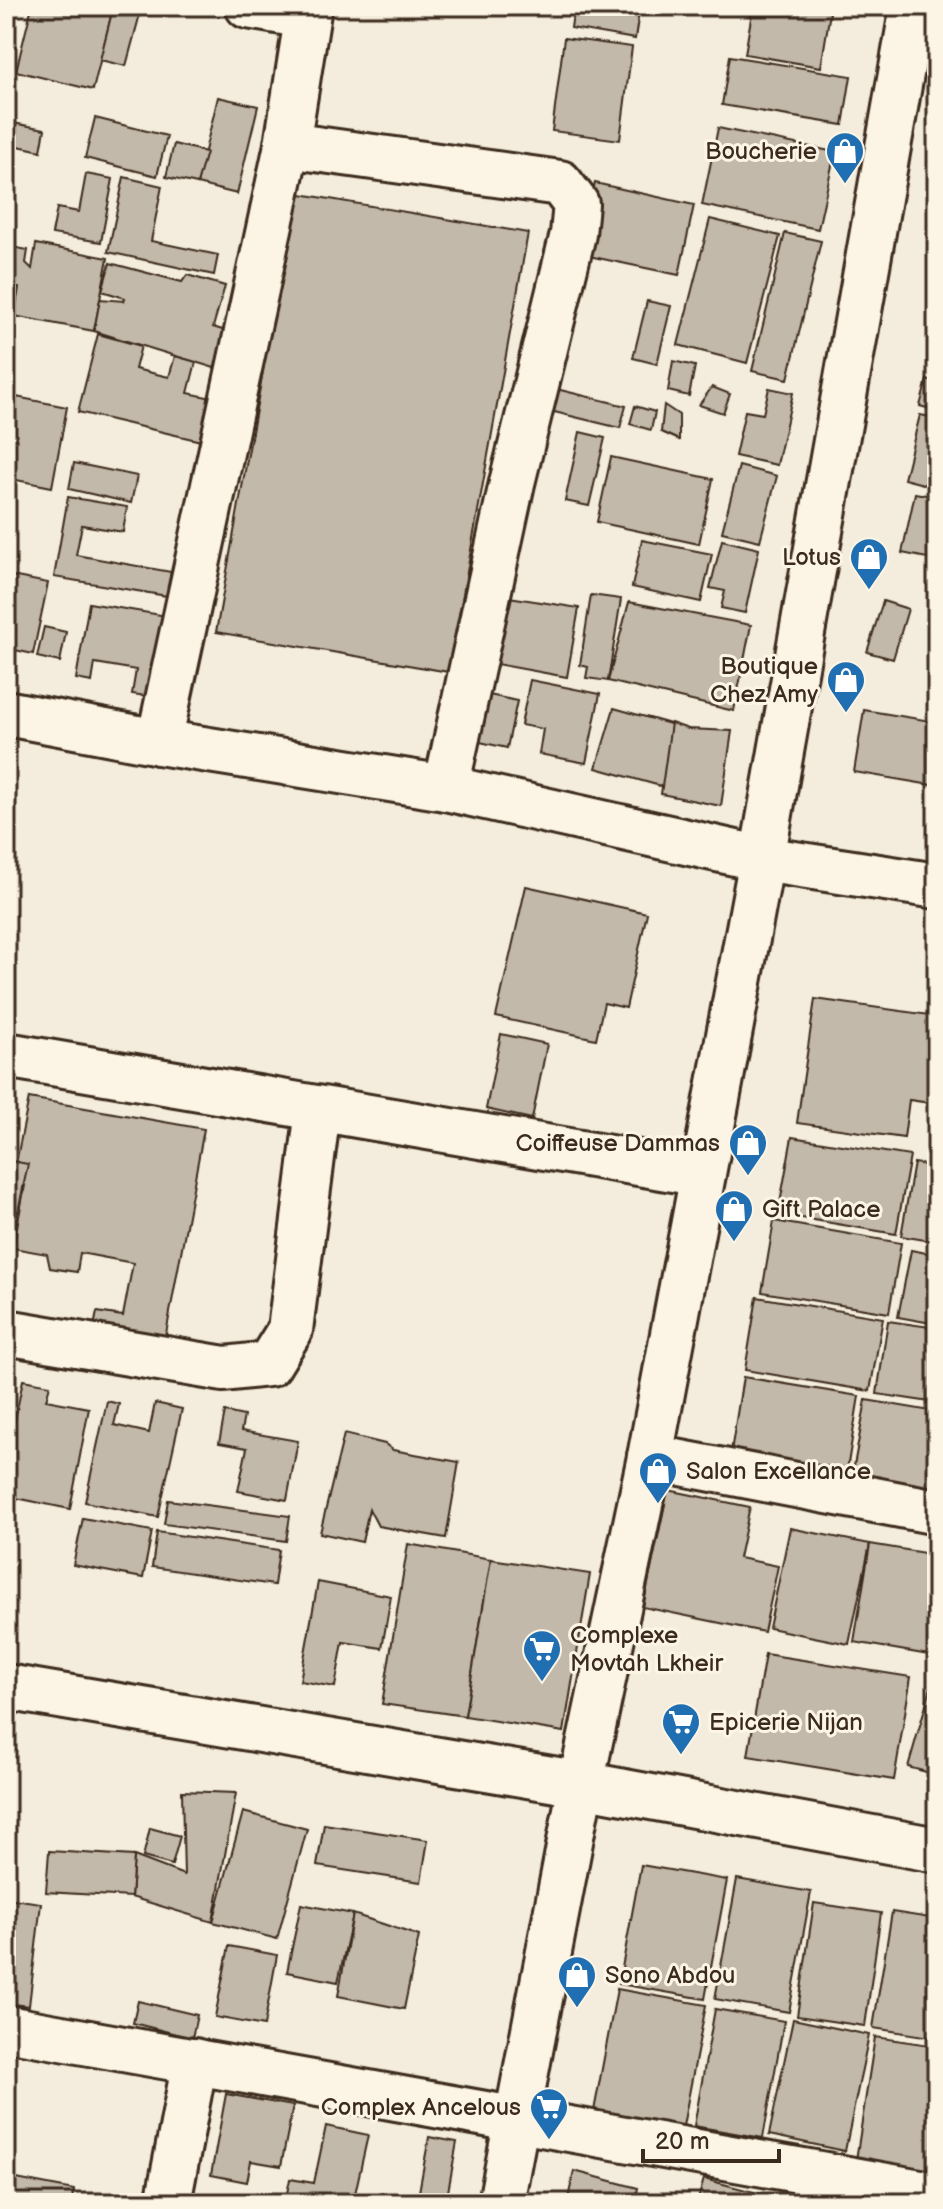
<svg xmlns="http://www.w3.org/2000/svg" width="943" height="2209" font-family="'Balsamiq Sans',sans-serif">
<rect width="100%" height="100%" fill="#f4eddd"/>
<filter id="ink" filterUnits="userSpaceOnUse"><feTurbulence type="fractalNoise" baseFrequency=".0125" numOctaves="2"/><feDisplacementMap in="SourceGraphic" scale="16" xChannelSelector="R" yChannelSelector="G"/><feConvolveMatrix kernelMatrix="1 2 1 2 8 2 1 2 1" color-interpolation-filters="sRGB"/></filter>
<g filter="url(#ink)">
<g fill="#c3b9aa" stroke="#3b2a1e" stroke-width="2">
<polygon points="32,6 113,8 93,90 16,71"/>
<polygon points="574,6 640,6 635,39 571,28"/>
<polygon points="753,6 831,6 821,67 745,54"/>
<polygon points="113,8 140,14 126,66 100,60"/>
<polygon points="564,38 632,47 620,140 552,131"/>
<polygon points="730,56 851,76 843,125 722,105"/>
<polygon points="218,97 258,106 237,194 197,184"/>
<polygon points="95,118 167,136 157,176 85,158"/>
<polygon points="13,123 45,129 41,151 9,144"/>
<polygon points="718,128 835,152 818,229 702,205"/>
<polygon points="174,144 206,152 197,184 166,177"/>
<polygon points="86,174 113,179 101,242 52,234 57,208 79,212"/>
<polygon points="124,177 162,186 151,241 218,255 214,275 108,252"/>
<polygon points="595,183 694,205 679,275 579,254"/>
<polygon points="295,193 528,233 449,672 216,632"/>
<polygon points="710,219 780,236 747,363 678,345"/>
<polygon points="785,233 821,241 788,379 752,371"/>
<polygon points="36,244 108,258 94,331 14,316 19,288 6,286 6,246 28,250 26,263 32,269"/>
<polygon points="937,249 937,290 930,289"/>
<polygon points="110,263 182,282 187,275 225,286 213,327 232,333 221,370 94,331 100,299 124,301 125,298 102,291"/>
<polygon points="647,301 671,306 657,364 633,358"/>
<polygon points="98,334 141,346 135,369 169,377 175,356 196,362 188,393 212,398 201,441 78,412"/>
<polygon points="673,361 695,366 689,396 668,391"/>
<polygon points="927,380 937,383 937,411 920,406"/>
<polygon points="548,387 626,406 620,428 542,409"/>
<polygon points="712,387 730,394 723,413 699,405"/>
<polygon points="769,388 793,393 777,465 735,456 745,411 763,414"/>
<polygon points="6,395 67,407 52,487 6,478"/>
<polygon points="664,405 679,415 679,440 661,432"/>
<polygon points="635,406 655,412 651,430 630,424"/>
<polygon points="920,415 937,418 937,459 931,486 904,479"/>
<polygon points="580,432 605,438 589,506 565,501"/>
<polygon points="611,457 713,479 699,544 597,522"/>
<polygon points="74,463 137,476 131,503 69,489"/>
<polygon points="739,466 777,476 760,541 722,532"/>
<polygon points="915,493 937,497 937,560 902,553"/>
<polygon points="68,497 127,507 123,532 82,525 76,555 171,572 167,596 54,577"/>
<polygon points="642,540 712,554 701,602 632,587"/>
<polygon points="722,540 759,549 745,613 721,608 725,591 710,588"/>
<polygon points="6,575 48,583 33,654 6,648"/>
<polygon points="591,595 621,599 608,681 586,678 588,667 580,665"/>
<polygon points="509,597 579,608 567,677 496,664"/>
<polygon points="883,601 908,609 893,659 867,652"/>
<polygon points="629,602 751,625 734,711 608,681"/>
<polygon points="89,603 167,616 153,697 132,694 136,670 95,663 92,682 76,679"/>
<polygon points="44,627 66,632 60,662 37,657"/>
<polygon points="530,680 600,694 586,763 539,754 543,729 521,725"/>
<polygon points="480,693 517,701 507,748 471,740"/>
<polygon points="614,708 688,729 671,789 596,768"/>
<polygon points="864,710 937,722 937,786 854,772"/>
<polygon points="671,723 688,729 732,731 721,806 661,794"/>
<polygon points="526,886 647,913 626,1008 604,1003 596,1039 496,1017"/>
<polygon points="815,999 937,1016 937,1104 909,1100 904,1138 797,1123"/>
<polygon points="501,1034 547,1044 532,1119 486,1109"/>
<polygon points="29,1098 204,1129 163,1350 92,1337 97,1312 123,1316 133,1263 80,1253 77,1272 50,1268 47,1254 13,1248 25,1185 12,1183"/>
<polygon points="792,1137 910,1156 896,1234 778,1214"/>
<polygon points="6,1160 28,1164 10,1250 6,1249"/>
<polygon points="914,1163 937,1167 937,1242 901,1236"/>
<polygon points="774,1221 901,1243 889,1313 762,1292"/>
<polygon points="911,1250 937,1255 937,1324 898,1317"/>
<polygon points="757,1297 883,1318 870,1391 745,1370"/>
<polygon points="888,1321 937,1328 937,1403 877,1394"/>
<polygon points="743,1377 859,1396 846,1476 730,1458"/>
<polygon points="23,1380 50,1385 46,1400 89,1408 70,1509 6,1496 6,1464"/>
<polygon points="866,1400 937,1412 937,1497 851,1482"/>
<polygon points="107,1401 119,1404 114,1425 149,1433 155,1403 182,1409 158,1517 85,1502"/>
<polygon points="225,1412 244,1416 241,1431 298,1441 287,1500 238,1491 247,1448 219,1443"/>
<polygon points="344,1434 385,1444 393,1450 459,1462 446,1538 378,1526 369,1509 362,1542 320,1533"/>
<polygon points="668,1490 750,1507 739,1558 778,1566 764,1632 643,1607"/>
<polygon points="168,1500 290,1516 286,1541 164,1524"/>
<polygon points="83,1518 152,1531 143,1578 73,1565"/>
<polygon points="790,1528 870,1544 849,1644 769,1628"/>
<polygon points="157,1532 279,1550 274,1585 152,1567"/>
<polygon points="408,1544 491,1559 465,1716 382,1704"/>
<polygon points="870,1544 937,1555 937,1612 929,1655 854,1642"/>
<polygon points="491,1559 590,1574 564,1732 465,1716"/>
<polygon points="318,1582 391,1596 382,1648 343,1642 335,1687 300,1681"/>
<polygon points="937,1622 937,1657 929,1655"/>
<polygon points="765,1654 911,1677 894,1780 748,1756"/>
<polygon points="935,1673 937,1674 937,1775 908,1767"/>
<polygon points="182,1791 236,1793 213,1922 131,1897 134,1856 184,1875"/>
<polygon points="243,1812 307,1829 277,1939 213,1922"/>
<polygon points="324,1824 428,1840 421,1882 317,1866"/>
<polygon points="150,1828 180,1836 172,1865 143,1857"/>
<polygon points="49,1851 134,1856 131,1897 46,1892"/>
<polygon points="641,1865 727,1880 705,1999 619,1984"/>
<polygon points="737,1879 811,1892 789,2012 715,1999"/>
<polygon points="6,1898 41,1903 29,2006 6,2003"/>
<polygon points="814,1903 881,1913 865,2026 797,2016"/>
<polygon points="301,1904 353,1914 338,1982 287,1972"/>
<polygon points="892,1912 937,1919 937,2038 873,2028"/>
<polygon points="353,1914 419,1936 404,2009 338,1996"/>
<polygon points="229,1946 277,1955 264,2026 215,2017"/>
<polygon points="617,1989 706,2005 683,2126 594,2111"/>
<polygon points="138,2001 197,2015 192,2038 133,2023"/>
<polygon points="715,2009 784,2021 763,2138 694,2126"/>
<polygon points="793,2019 869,2035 845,2151 769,2135"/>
<polygon points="875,2037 937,2046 937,2127 929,2173 856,2160"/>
<polygon points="226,2094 293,2106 281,2166 251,2161 247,2182 211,2175"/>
<polygon points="326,2126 368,2135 353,2203 285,2203 290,2179 314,2183"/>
<polygon points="429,2137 457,2142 446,2203 417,2203"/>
<polygon points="574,2171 638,2188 635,2203 567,2203"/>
<polygon points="6,2177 74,2190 71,2203 6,2203"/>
<polygon points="704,2179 796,2203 697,2203"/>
</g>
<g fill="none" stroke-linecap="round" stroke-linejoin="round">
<g stroke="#3b2a1e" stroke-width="50">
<g id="minor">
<polyline points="248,6 306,16"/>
<polyline points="287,145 560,183 576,204 573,234 512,483 446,788"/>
<polyline points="6,713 159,742 446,788 762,859 937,886"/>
<polyline points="159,742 287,145 309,6"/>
<polyline points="6,1055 703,1174"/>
<polyline points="6,1332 224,1369 269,1364 290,1330 318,1110"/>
<polyline points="650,1457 937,1512"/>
<polyline points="6,1687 581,1784 937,1850"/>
<polyline points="6,2028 937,2195"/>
<polyline points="168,2203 195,2061"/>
<polyline points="501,2203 581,1784 650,1457 762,859 913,6"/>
</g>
</g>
<use href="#minor" stroke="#fcf5e5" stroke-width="44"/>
</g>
</g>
<defs>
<g id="shop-pin" transform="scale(2)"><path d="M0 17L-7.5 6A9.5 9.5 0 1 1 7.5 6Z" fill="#1f6fb2" stroke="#fcf5e5"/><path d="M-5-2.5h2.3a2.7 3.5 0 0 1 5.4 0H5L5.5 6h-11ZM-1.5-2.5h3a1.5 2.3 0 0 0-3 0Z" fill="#fff"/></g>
<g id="supermarket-pin" transform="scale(2)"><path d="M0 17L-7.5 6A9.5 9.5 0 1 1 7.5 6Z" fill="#1f6fb2" stroke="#fcf5e5"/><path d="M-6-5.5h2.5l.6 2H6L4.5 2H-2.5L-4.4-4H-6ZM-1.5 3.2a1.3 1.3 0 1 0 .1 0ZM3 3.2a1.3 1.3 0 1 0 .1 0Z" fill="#fff"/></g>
</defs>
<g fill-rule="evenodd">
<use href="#shop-pin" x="845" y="151"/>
<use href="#shop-pin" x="869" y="557"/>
<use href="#shop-pin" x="846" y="680"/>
<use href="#shop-pin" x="748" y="1143"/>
<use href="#shop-pin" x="734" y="1209"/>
<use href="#shop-pin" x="658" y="1471"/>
<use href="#supermarket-pin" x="542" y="1649"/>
<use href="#supermarket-pin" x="681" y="1722"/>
<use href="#shop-pin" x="577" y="1975"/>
<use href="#supermarket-pin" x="549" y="2107"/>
</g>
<g text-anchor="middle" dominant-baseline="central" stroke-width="6" stroke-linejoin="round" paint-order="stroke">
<g font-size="24" fill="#3b2a1e" stroke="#fcf5e5" text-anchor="end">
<text x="817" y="151">Boucherie</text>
<text x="841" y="557">Lotus</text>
<text x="818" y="666">Boutique<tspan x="818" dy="28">Chez Amy</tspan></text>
<text x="720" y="1143">Coiffeuse Dammas</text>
<text x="762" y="1209" text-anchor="start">Gift Palace</text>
<text x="686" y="1471" text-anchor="start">Salon Excellance</text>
<text x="570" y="1635" text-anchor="start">Complexe<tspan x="570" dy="28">Movtah Lkheir</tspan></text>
<text x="709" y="1722" text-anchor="start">Epicerie Nijan</text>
<text x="605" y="1975" text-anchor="start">Sono Abdou</text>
<text x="521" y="2107">Complex Ancelous</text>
</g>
</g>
<rect width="943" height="2209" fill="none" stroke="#fcf5e5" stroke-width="32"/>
<rect x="16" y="16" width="911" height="2177" fill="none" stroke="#3b2a1e" stroke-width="3" filter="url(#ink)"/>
<path d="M643 2149v12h136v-12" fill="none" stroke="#3b2a1e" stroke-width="4"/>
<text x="655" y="2149" font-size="24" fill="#3b2a1e" stroke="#fcf5e5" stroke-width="6" paint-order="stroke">20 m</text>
</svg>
